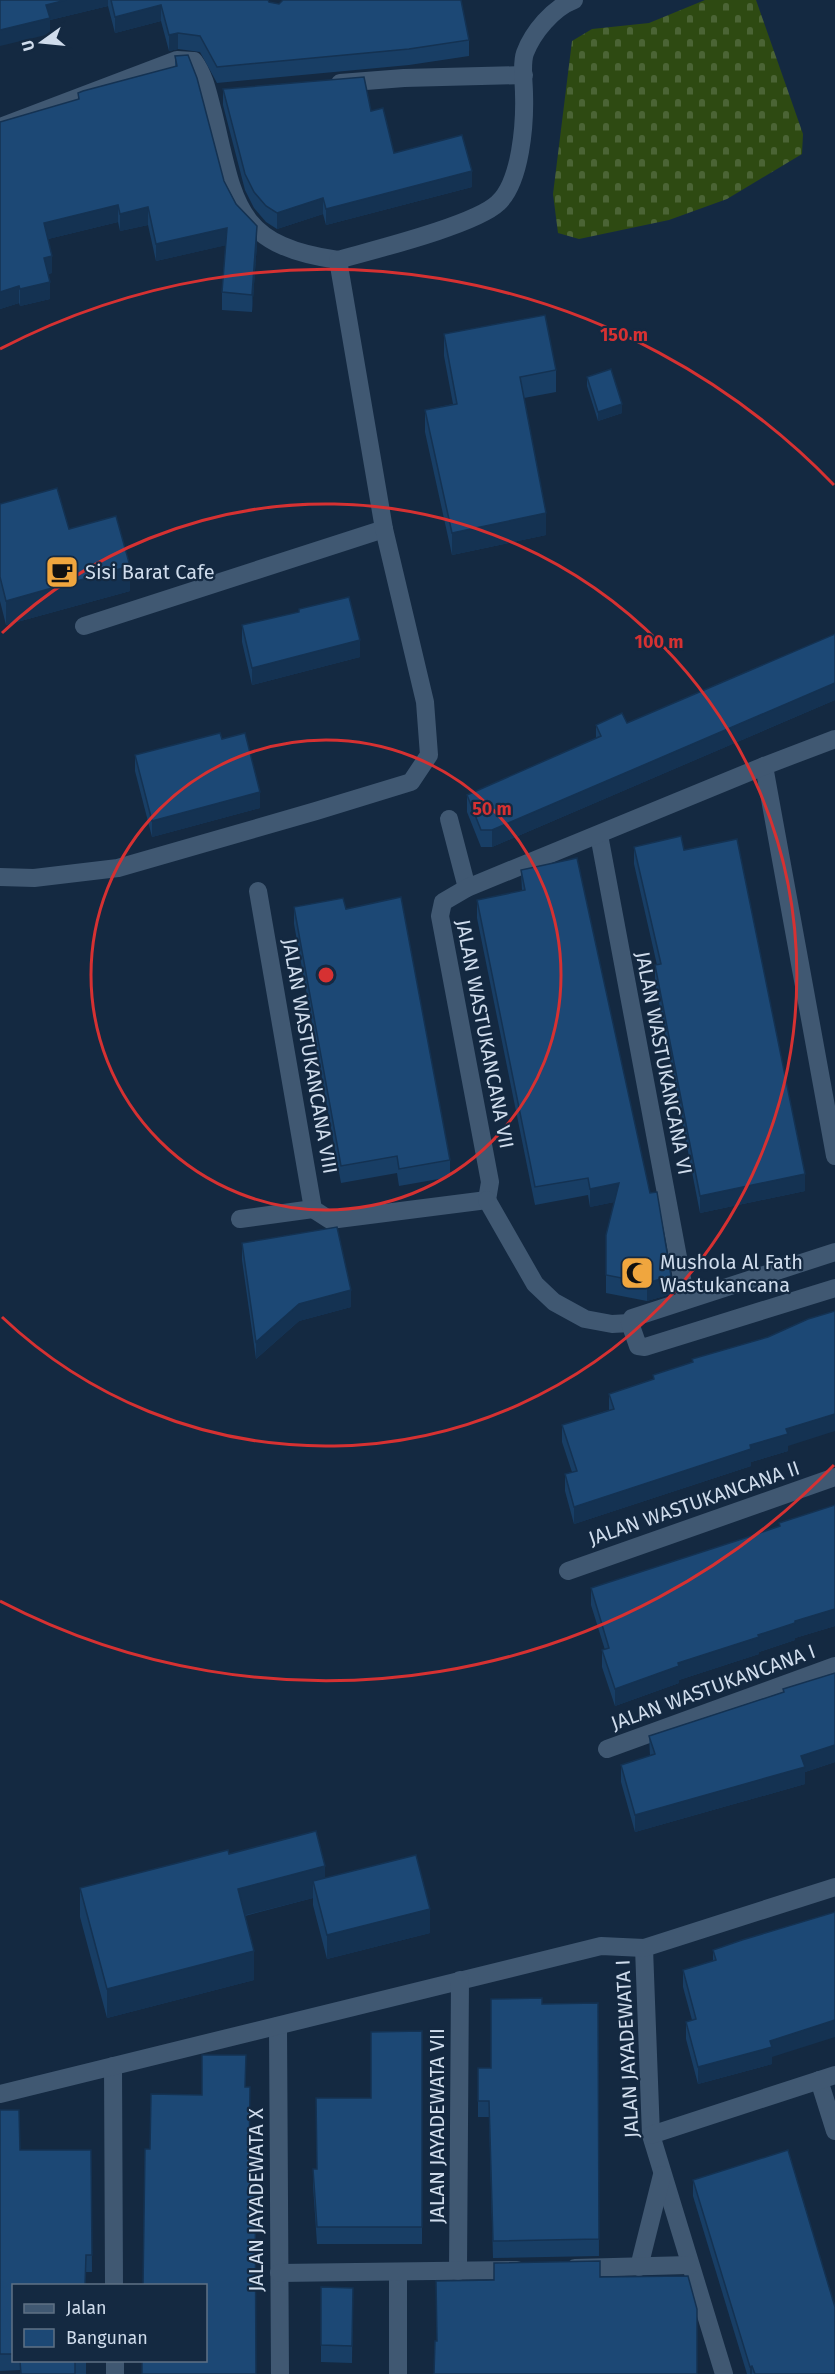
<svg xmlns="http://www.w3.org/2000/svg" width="835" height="2374" font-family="'Fira Sans',sans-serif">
<defs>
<pattern id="cemetery-stones" width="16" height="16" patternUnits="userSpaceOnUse" patternTransform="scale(1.5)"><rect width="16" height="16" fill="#2e4a12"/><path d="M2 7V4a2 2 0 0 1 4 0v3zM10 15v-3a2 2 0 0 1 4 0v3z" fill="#4b6435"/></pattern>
</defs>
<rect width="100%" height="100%" fill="#142941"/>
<polygon fill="url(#cemetery-stones)" points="705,0 756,0 803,134 802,154 727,199 669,220 579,239 558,233 553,194 572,41 592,29 649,23"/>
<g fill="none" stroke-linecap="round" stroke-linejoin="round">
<g stroke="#405872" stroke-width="18">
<polyline points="340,83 404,78 524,75"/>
<path d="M0,127L177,60L194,61C205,76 208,94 213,112C235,202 233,245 338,260"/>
<polyline points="84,626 384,529"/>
<polyline points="764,766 835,1156"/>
<polyline points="449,819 467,888"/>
<polyline points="599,835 686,1300"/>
<path d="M0,877L34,878L118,868L316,811L411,782L429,755L425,702L384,529L338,260C373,250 475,225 498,203C521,182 525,123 524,94C524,82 521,64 525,53C533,32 553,8 574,0"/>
<polyline points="258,891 313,1209 330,1220 487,1200"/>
<polyline points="487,1200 490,1182 440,916 443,902 467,888 764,766 835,739"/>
<polyline points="487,1200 535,1284 554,1302 585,1319 612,1324 630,1323"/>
<polyline points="240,1219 313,1209"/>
<polyline points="835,1252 632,1318 630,1323 638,1346 645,1347 835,1288"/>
<polyline points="568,1571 835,1477"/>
<polyline points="607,1749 835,1666"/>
<polyline points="644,1948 651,2135 724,2374"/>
<polyline points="278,2026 280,2374"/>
<polyline points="113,2066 114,2286"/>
<polyline points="819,2080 835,2131"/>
<polyline points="0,2094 601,1946 644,1948 835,1887"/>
<polyline points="651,2135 835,2075"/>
<polyline points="639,2267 662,2175"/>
<polyline points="575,2268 690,2265"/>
<polyline points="458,2271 460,1980"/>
<polyline points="398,2272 398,2374"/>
<polyline points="279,2273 517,2270"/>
<polyline points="115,2360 115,2374"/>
</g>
</g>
<g fill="#183e65">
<polygon points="0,0 268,0 269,2 469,40 469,56 409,65 217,83 200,52 178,49 169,51 161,21 115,33 108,6 50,20 50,34"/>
<polygon points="175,56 224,181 257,243 252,312 222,310 222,292 226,245 156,261 148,225 120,231 118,222 48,239 52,273 48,274 50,299 20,306 19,303 0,309 0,122 78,100 78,93 175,67"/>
<polygon points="223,89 371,111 394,153 472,187 326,225 323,214 277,229 266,222 254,208 245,190 223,105"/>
<polygon points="444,334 556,370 556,392 524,398 546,535 452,555 425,432 425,410 453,404 444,356"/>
<polygon points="587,377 622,413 598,421 587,386"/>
<polygon points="0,504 69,529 130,591 6,625 0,601"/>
<polygon points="299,609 360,657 252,685 242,642 242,625 299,612"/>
<polygon points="835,634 835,700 492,847 481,847 467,812 467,795 596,738 596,725 627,723"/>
<polygon points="222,739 260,808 152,837 135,771 135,755"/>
<polygon points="634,847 684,850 805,1191 700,1213 655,982 655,965 657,965 634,864"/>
<polygon points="521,870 671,1294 647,1301 606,1293 606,1235 614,1202 590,1207 588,1195 535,1205 477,918 477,900 522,891"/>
<polygon points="294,907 346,909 450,1160 450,1177 399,1186 397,1173 341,1183 294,924"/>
<polygon points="242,1243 351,1307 299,1321 256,1359 242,1260"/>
<polygon points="692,1359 788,1446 788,1451 751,1462 751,1466 574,1524 565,1491 565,1474 572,1472 562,1442 562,1425 609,1410 609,1394 653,1380 653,1375 692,1362"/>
<polygon points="835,1505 835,1626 795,1638 795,1640 759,1652 759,1654 679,1680 679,1683 615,1706 602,1667 602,1650 605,1650 591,1605 591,1588 742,1539 779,1526 779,1523"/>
<polygon points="835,1673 835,1762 805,1772 805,1784 635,1832 621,1782 621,1765 650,1756 649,1736 783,1692 783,1689"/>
<polygon points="229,1854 325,1878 430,1933 327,1959 313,1905 313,1898 245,1916 254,1980 107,2018 80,1917 80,1888"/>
<polygon points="713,1950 772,2057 772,2064 698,2084 686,2039 686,2022 692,2020 683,1987 683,1970 713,1961"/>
<polygon points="598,2003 599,2256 493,2258 489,2117 478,2117 478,2068 491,2068 542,2004"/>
<polygon points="422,2031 422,2244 317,2244 313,2186 313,2169 317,2169"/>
<polygon points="0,2110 20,2150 91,2150 92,2272 86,2272 14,2286 14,2361 86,2361 86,2374 20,2374 20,2370 0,2371"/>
<polygon points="693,2180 835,2374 747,2374 693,2196"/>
<polygon points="321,2287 353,2288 352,2363 321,2362"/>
</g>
<g fill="#143252">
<polygon points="66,0 108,0 108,6 50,20 50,34 0,46 0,30 46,5"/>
<polygon points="161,5 161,21 115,33 115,17"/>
<polygon points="178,33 178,49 169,51 169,35"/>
<polygon points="472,171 472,187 326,225 326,209"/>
<polygon points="323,198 323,214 277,229 277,213"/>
<polygon points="118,205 118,222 44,240 44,223"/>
<polygon points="148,207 148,225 120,231 120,214"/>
<polygon points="257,226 257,243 252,312 252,295"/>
<polygon points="227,228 227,245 156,261 156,244"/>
<polygon points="52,256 52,273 44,275 44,258"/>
<polygon points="50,282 50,299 20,306 20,289"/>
<polygon points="19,286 19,303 0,309 0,292"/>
<polygon points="622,404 622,413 598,421 598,412"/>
<polygon points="546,513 546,535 452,555 452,533"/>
<polygon points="130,566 130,591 6,625 6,601"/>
<polygon points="360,640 360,657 252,685 252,668"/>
<polygon points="835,683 835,700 492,847 492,830"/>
<polygon points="260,792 260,808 152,837 152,821"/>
<polygon points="805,1174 805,1191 700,1213 700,1196"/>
<polygon points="619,1183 619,1201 590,1207 590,1189"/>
<polygon points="671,1276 671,1294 647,1301 647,1283"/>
<polygon points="351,1290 351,1307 299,1321 256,1359 256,1342 299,1304"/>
<polygon points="835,1414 835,1431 788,1446 788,1451 751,1462 751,1466 574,1524 574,1507 750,1445 786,1429"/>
<polygon points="835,1609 835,1626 795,1638 795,1640 759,1652 759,1654 679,1680 679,1683 615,1706 615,1689 678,1663 795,1621"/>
<polygon points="835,1745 835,1762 805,1772 805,1784 635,1832 635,1815 801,1756"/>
<polygon points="325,1866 325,1895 313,1881 313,1898 238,1917 238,1889"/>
<polygon points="430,1909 430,1933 327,1959 327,1935"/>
<polygon points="254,1951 254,1980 107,2018 107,1989"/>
<polygon points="835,2020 835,2037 772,2057 772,2064 698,2084 698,2067 770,2041"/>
<polygon points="752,2366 752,2374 750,2374 750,2367"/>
</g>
<g fill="#1c4875" stroke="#143252" stroke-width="1.5">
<polygon points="0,0 66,0 46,5 50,18 0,30"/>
<polygon points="111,0 268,0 269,2 279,4 283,0 461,0 469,40 409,49 217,67 200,36 178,33 169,35 161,5 115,17"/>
<polygon points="188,55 197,78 224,181 236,204 257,226 252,295 222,292 227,228 156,244 148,207 120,214 118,205 44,223 52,256 44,258 50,282 20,289 19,286 0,292 0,122 79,99 78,93 83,91 177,66 175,56"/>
<polygon points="364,77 371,111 383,108 394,153 462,135 472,171 326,209 323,198 277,213 266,206 254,192 245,174 223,89"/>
<polygon points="545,315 556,370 520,377 546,513 452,533 425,410 457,404 444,334"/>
<polygon points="611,369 622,404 598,412 587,377"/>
<polygon points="57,488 69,529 116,516 130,566 6,601 0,577 0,504"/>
<polygon points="349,597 360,640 252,668 242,625 299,612 299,609"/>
<polygon points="835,634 835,683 492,830 481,830 467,795 601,736 596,725 622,713 627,723"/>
<polygon points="220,733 222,739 245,733 260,792 152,821 135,755"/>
<polygon points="681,836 684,850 737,839 805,1174 700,1196 655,965 661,964 634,847"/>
<polygon points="577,858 650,1193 657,1192 671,1276 647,1283 606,1275 606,1235 619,1183 590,1189 588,1178 535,1187 477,900 525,890 521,870"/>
<polygon points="401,897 450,1160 399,1169 397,1156 341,1166 294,907 343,898 346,909"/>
<polygon points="337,1227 351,1290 299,1304 256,1342 242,1243"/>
<polygon points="835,1311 835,1414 786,1429 788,1434 750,1445 751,1449 574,1507 565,1474 577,1471 562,1425 614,1409 609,1394 654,1379 653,1375 693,1362 692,1359 768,1337 808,1319"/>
<polygon points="835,1505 835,1609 795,1621 795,1623 758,1635 759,1637 678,1663 679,1666 615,1689 602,1650 609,1648 591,1588 742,1539 780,1526 779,1523"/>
<polygon points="835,1673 835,1745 801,1756 805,1767 635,1815 621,1765 655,1754 649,1736 784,1692 783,1689"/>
<polygon points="316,1831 325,1866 238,1889 254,1951 107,1989 80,1888 228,1850 229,1854"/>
<polygon points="416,1855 430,1909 327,1935 313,1881"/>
<polygon points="835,1912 835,2020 770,2041 772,2047 698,2067 686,2022 696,2019 683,1970 716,1960 713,1950 742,1940"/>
<polygon points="542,1998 542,2004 598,2003 599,2239 493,2241 489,2101 478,2101 478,2068 491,2068 491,1999"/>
<polygon points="422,2031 422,2227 317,2227 313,2169 317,2169 316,2098 371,2098 371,2032"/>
<polygon points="202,2055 246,2055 245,2087 250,2087 249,2169 255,2169 256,2374 142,2374 142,2361 206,2361 206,2286 143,2286 145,2149 150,2149 151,2094 202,2095"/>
<polygon points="0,2110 19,2110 20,2150 91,2150 92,2255 86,2255 85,2286 14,2286 14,2354 0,2354"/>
<polygon points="788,2150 835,2307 835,2374 755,2374 752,2366 750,2367 693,2180"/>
<polygon points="600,2261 600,2277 688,2276 697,2309 697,2374 434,2374 435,2341 437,2341 436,2281 494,2280 494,2263"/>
<polygon points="321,2287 353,2288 352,2346 321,2345"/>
<polygon points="20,2361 75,2361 75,2374 21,2374"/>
</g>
<g fill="none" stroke="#d63132" stroke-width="3">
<circle cx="326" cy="975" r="235"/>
<path d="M2 633A471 471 0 1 1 2 1317"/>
<path d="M834 1465A706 706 0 0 1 0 1601M0 349A706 706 0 0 1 834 485"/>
</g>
<defs>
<g id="cafe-square" transform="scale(1.725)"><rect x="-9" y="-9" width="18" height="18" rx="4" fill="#f0a63e" stroke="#142941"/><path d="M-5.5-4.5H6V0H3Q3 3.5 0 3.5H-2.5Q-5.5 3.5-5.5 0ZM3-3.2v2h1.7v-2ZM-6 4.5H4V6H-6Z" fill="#111"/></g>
<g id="mosque-square" transform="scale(1.725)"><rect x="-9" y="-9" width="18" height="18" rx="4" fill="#f0a63e" stroke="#142941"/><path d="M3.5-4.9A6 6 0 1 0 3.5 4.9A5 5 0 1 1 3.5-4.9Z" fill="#111"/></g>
</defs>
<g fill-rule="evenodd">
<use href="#cafe-square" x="62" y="572"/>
<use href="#mosque-square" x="637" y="1273"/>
</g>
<g text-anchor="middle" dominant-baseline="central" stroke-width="4.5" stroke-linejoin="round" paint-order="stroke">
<g font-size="20" fill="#cfdcec" stroke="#142941" text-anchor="start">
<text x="85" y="572">Sisi Barat Cafe</text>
<text x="660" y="1262">Mushola Al Fath<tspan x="660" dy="23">Wastukancana</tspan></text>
</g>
<g font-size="20" fill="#cfdcec" stroke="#142941">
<text transform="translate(485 1034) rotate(79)">JALAN WASTUKANCANA VII</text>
<text transform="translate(310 1056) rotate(80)">JALAN WASTUKANCANA VIII</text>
<text transform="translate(664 1063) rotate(79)">JALAN WASTUKANCANA VI</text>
<text transform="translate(694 1503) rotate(-19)">JALAN WASTUKANCANA II</text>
<text transform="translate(713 1687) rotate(-20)">JALAN WASTUKANCANA I</text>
<text transform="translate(627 2049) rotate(-93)">JALAN JAYADEWATA I</text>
<text transform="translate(437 2126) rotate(-90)">JALAN JAYADEWATA VII</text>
<text transform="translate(256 2200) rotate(-90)">JALAN JAYADEWATA X</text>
</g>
</g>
<circle cx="326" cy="975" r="9" fill="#d63132" stroke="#142941" stroke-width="3"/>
<g font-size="18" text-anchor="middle" font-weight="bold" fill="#d63132" stroke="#142941" stroke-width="4.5" stroke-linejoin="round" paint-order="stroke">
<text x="624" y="341">150 m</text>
<text x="659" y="648">100 m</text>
<text x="492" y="815">50 m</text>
</g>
<rect x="12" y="2284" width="195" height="78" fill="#142941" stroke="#5f7185" stroke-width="1.5"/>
<rect x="24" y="2304" width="30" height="9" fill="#405872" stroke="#5f7185" stroke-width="1.5"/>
<text x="66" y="2314" font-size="18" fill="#cfdcec">Jalan</text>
<rect x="24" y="2329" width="30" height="18" fill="#1c4875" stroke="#5f7185" stroke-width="1.5"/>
<text x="66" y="2344" font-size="18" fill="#cfdcec">Bangunan</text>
<g transform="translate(42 42) rotate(255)" stroke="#142941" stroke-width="4.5" paint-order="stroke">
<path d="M0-4.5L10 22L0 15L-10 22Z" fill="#cfdcec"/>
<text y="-9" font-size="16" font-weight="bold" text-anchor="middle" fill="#cfdcec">U</text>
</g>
</svg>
